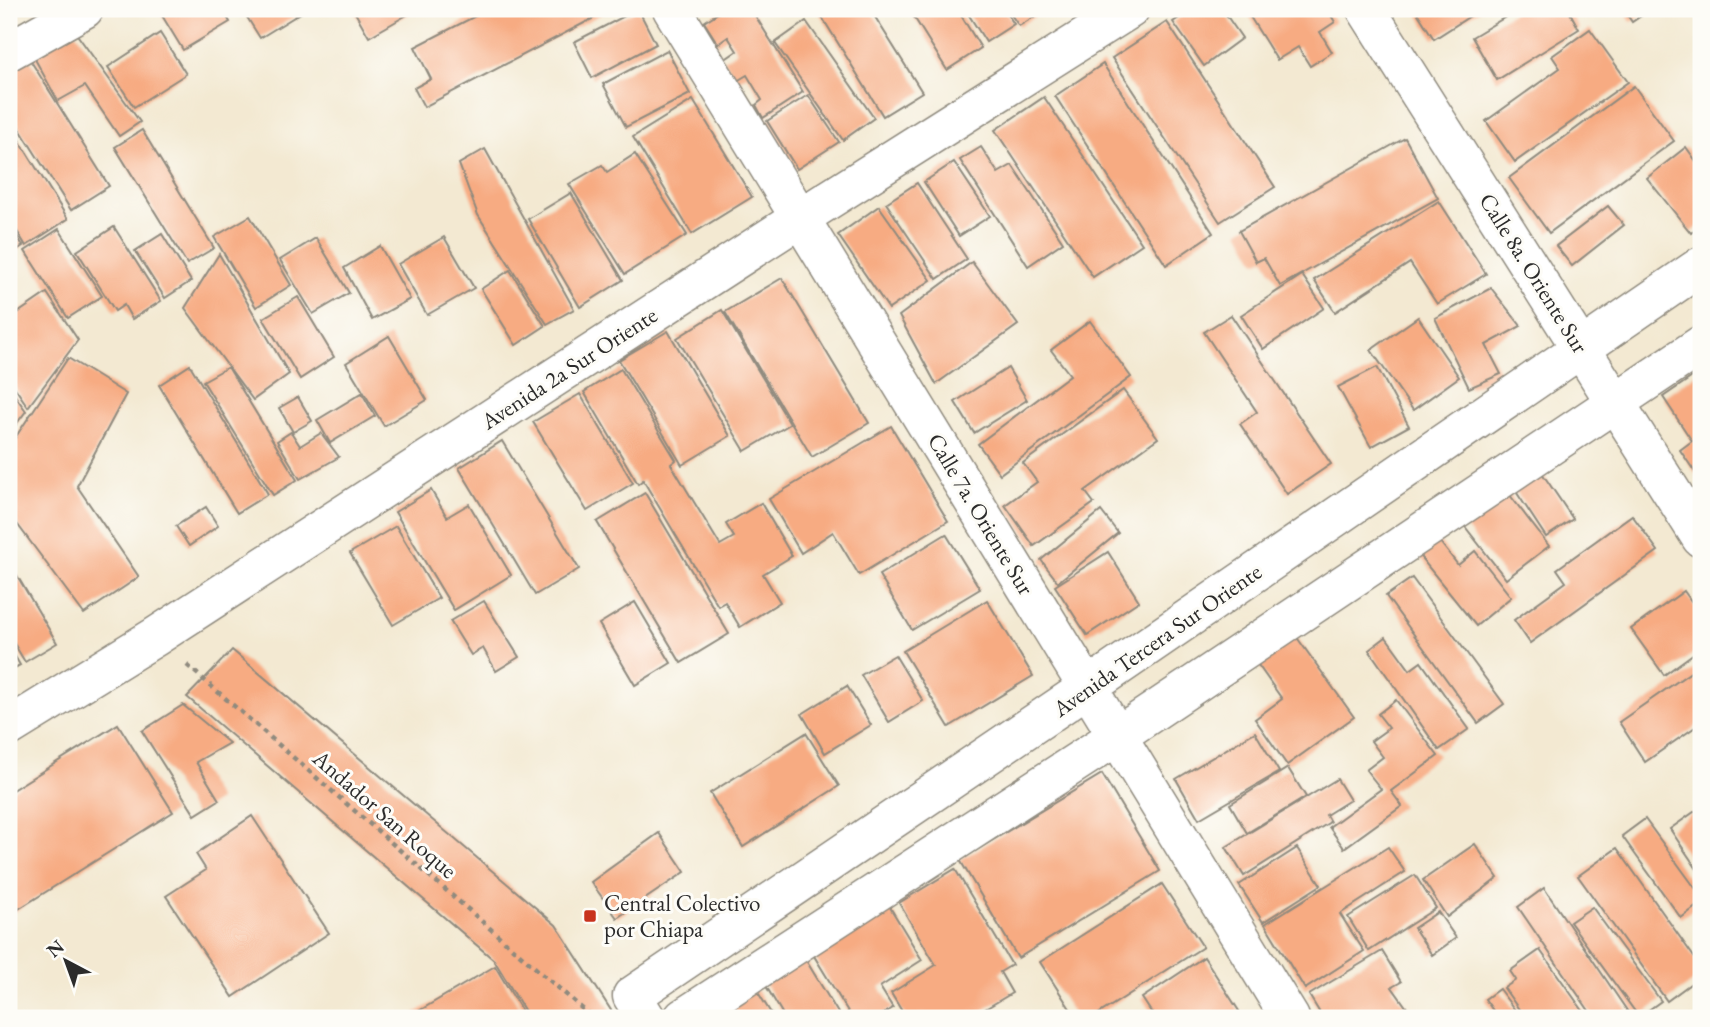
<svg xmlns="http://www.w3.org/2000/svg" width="1710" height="1027" font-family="'EB Garamond',serif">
<rect width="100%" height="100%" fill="#fdfcf7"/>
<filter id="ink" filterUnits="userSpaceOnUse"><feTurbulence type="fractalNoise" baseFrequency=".0143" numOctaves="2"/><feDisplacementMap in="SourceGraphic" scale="14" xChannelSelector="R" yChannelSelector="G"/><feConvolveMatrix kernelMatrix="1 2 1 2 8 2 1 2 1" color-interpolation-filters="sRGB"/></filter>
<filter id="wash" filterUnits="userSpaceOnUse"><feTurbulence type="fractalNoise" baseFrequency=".00686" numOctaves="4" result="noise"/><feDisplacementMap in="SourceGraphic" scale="28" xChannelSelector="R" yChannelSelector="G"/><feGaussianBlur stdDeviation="1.57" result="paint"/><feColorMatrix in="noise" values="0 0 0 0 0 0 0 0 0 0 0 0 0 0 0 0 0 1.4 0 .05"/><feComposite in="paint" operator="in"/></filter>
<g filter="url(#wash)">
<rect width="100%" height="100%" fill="#f3e9d2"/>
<g id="blocks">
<g fill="#f7ab82">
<polygon points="158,9 222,9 230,22 183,50"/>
<polygon points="242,9 307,9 260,38"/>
<polygon points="353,9 410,9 412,12 369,37"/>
<polygon points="489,9 611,9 424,107 414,88 431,79 415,47"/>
<polygon points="638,9 656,44 592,78 574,42"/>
<polygon points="724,9 751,9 803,92 763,118 756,105 762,100 747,75 737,81 724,60 737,51 728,37 718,44 704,22"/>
<polygon points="817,9 870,9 922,92 883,116"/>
<polygon points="909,9 957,9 981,48 947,70"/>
<polygon points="965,9 1004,9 1014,24 986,42"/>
<polygon points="1007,9 1036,9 1039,14 1019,26"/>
<polygon points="1192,9 1222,9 1242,38 1204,66 1173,22"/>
<polygon points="1253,9 1327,9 1335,22 1320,32 1332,52 1310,66 1298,47 1277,60 1247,12"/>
<polygon points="1415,9 1481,9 1434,39"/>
<polygon points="1519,9 1568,9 1579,29 1497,80 1472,37"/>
<polygon points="1623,9 1651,9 1632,22"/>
<polygon points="806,21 874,118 843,140 775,43"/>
<polygon points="1167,22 1275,187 1220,222 1112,58"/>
<polygon points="73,29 140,122 119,136 85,86 58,101 31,52"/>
<polygon points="1590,29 1628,82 1515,162 1486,121 1560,68 1552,56"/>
<polygon points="160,33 186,74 134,107 108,67"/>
<polygon points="667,50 690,94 626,127 603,84"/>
<polygon points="27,55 109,186 71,210 9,112 9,66"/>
<polygon points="1103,64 1213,233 1166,265 1055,96"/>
<polygon points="1634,86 1674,141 1549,233 1509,178"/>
<polygon points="808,95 839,142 797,169 767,121"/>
<polygon points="1044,97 1142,244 1093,277 995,130"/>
<polygon points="693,100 752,197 692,234 633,137"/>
<polygon points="9,124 68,219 26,246 9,218"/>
<polygon points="142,130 214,248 187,264 115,147"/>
<polygon points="1405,138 1438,198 1280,286 1264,258 1256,262 1239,231"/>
<polygon points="981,147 998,173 1012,165 1063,242 1028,266 960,160"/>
<polygon points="1686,147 1701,168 1701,225 1691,233 1647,178"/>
<polygon points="485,149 574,309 547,324 478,215 459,164"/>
<polygon points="635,154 687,235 625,274 569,184 602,165 607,172"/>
<polygon points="954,162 990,216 959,236 924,182"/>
<polygon points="917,183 967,259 937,279 886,203"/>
<polygon points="571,193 623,280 580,307 528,219"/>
<polygon points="1439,201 1486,274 1437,304 1410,263 1335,312 1314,280"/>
<polygon points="879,206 931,280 889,309 838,235"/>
<polygon points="1608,206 1624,225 1572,266 1556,246"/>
<polygon points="250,216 291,285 256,307 214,237"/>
<polygon points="9,222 23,246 9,255"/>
<polygon points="114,227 161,301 132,319 124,305 115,311 77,251"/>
<polygon points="59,229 102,296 68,318 25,251"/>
<polygon points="162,234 191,281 165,298 135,251"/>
<polygon points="444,237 474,288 427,315 398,264"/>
<polygon points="316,238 349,293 313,314 280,260"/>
<polygon points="380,246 410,299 372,320 344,268"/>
<polygon points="219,254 289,374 253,400 185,308"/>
<polygon points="972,262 1018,325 936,384 899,316"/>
<polygon points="510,270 545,326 516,345 481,289"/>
<polygon points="1302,275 1324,308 1263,349 1241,315"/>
<polygon points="782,278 869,423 812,457 725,312"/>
<polygon points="1491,288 1521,326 1486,345 1501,374 1469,388 1435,318"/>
<polygon points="47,293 78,340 28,407 9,379 9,319"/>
<polygon points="298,297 334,357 300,379 263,318"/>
<polygon points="722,310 790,424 745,451 677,338"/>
<polygon points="1231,315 1331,464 1287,494 1240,424 1257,412 1204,332"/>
<polygon points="1418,317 1459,377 1413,410 1371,350"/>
<polygon points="1090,321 1131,377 1000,474 978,444 1070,375 1051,350"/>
<polygon points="668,331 730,436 682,465 619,360"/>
<polygon points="389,336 427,400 384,426 346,363"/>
<polygon points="68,358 126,394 77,486 139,577 84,614 9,513 9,447"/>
<polygon points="190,365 268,494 237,513 159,385"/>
<polygon points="228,367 297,480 273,495 203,381"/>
<polygon points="1377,367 1409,426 1371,447 1338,387"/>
<polygon points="1008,368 1027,400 974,433 955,402"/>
<polygon points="621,369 676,460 671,464 720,545 734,537 726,524 761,503 792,556 763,574 780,602 740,627 725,602 718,606 643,480 638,484 584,392"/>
<polygon points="1701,371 1701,481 1680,450 1692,441 1663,397"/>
<polygon points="9,387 26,411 9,434"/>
<polygon points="1123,390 1158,438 1085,491 1094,503 1034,546 1005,505 1037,482 1023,463"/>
<polygon points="362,393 375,416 330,443 317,420"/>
<polygon points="580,394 633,483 587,511 533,422"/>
<polygon points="298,397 312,421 293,432 279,408"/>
<polygon points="891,426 948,521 859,575 833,532 801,553 769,499"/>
<polygon points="291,432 300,446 321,433 339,457 300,479 277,441"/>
<polygon points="502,441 579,569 535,595 459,468"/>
<polygon points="1540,470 1573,519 1546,537 1513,487"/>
<polygon points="431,490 447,517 469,504 511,575 454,610 395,512"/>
<polygon points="1506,490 1549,546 1506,579 1463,524"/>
<polygon points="645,493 729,634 681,663 597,522"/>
<polygon points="206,507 218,526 189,546 176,526"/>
<polygon points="1101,511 1118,533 1058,582 1041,560"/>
<polygon points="1632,515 1658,551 1530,643 1514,620 1566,582 1557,569"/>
<polygon points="396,526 439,598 393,625 350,553"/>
<polygon points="946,534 980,589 912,630 879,575"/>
<polygon points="1436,537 1458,565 1475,551 1511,597 1476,626 1417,553"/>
<polygon points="1108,552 1139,601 1087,635 1055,586"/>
<polygon points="9,562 57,643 25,662 9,635"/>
<polygon points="1412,578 1504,704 1478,723 1386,596"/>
<polygon points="1684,591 1701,615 1701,648 1664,675 1631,629"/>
<polygon points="987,600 1033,676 949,727 903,651"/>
<polygon points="484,601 519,657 496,671 483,648 471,655 450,621"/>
<polygon points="635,602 671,663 635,685 599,624"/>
<polygon points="1293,632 1354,717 1287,765 1255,719 1282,699 1254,659"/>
<polygon points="1386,637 1410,670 1421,662 1469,729 1439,750 1369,650"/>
<polygon points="9,646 20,665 9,671"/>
<polygon points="232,650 556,925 616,1018 529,1018 494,960 187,697"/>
<polygon points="895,655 923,701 889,722 861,675"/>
<polygon points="1701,665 1701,723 1645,762 1619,722"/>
<polygon points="847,686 871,725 825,753 802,714"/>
<polygon points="1396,700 1438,756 1391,791 1402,806 1344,848 1329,827 1381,789 1366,770 1383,757 1371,741 1389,728 1378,714"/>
<polygon points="183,705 229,743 196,762 219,800 195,815 142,731"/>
<polygon points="118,724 173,812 9,915 9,792"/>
<polygon points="1255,732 1279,772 1199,819 1176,779"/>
<polygon points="806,733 839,786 743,847 710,793"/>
<polygon points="1288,768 1306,797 1247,833 1230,804"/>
<polygon points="1102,774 1160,871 1018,958 960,860"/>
<polygon points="1337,779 1350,800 1326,815 1330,822 1244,876 1226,847"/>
<polygon points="1701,807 1701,875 1670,829"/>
<polygon points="252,816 329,933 233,997 166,896 206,870 196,854"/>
<polygon points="1645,819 1701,896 1701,903 1681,918 1622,836"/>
<polygon points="659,833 685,872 617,918 591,882"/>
<polygon points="1475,844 1498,878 1447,917 1423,880"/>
<polygon points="1388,847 1405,872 1340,914 1364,951 1305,989 1265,924"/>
<polygon points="1297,848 1321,885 1263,922 1239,885"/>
<polygon points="1617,848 1701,967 1701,976 1667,1001 1578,876"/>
<polygon points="955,869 1012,965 1000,972 1012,993 970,1018 906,1018 891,993 936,965 899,903"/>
<polygon points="1415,875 1436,908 1369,951 1348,917"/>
<polygon points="1162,884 1203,947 1092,1018 1076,1018 1040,962"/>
<polygon points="1544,888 1632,1018 1594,1018 1518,907"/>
<polygon points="888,904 922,960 880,987 893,1008 877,1018 852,1018 811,951"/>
<polygon points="1592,907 1661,1001 1639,1017 1570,922"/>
<polygon points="1438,912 1456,938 1432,955 1414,928"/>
<polygon points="1540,950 1588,1018 1525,1018 1504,988 1516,980 1510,971"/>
<polygon points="1382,951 1401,982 1392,987 1414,1018 1323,1018 1309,995"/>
<polygon points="804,957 841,1018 785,1018 763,981"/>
<polygon points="1204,957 1239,1011 1228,1018 1155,1018 1142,998"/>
<polygon points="495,966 526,1018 407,1018"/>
<polygon points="754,986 774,1018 700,1018"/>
<polygon points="1499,989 1521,1018 1491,1018 1496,1015 1485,999"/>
</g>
</g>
</g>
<g filter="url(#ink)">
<use href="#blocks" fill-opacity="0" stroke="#8f8a7e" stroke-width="2"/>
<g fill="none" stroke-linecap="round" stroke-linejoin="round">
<g stroke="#8f8a7e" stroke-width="41">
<g id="street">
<polyline points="672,9 1290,1018"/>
<polyline points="1366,9 1701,538"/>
<polyline points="9,727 155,637 800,218 1130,9"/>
<polyline points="646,1018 632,996 1087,688 1701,266"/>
<polyline points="683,1018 1117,736 1701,345"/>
</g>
</g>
<g stroke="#8f8a7e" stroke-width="41">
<polyline id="secondary" points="9,51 84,9"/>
</g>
<polyline stroke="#8f8a7e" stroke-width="4.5" stroke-dasharray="5 5" stroke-linecap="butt" points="187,665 593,1018"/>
<use href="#street" stroke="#fff" stroke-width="38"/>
<use href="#secondary" stroke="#fff" stroke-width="38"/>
</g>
</g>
<rect fill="#c8321e" stroke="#fdfcf7" stroke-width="2.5" x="583" y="909" width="14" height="14" rx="3.5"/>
<g text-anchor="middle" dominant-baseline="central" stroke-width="6" stroke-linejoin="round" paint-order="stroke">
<g font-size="23" fill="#2b2b2b" stroke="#fdfcf7">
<text transform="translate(1534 273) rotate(58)">Calle 8a. Oriente Sur</text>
<text transform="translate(569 368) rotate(-33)">Avenida 2a Sur Oriente</text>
<text transform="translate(981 514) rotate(59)">Calle 7a. Oriente Sur</text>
<text transform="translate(1157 640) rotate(-35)">Avenida Tercera Sur Oriente</text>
<text transform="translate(385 814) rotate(41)">Andador San Roque</text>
</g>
<g font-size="23" fill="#2b2b2b" stroke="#fdfcf7" text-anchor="start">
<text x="604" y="903">Central Colectivo<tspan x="604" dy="26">por Chiapa</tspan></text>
</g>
</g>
<rect width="1710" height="1027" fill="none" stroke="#fdfcf7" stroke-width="35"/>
<g transform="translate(66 961) rotate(319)" stroke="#fdfcf7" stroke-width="5" paint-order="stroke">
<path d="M0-5L12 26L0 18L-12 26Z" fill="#2b2b2b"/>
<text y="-10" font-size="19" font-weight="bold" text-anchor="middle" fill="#2b2b2b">N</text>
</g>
</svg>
